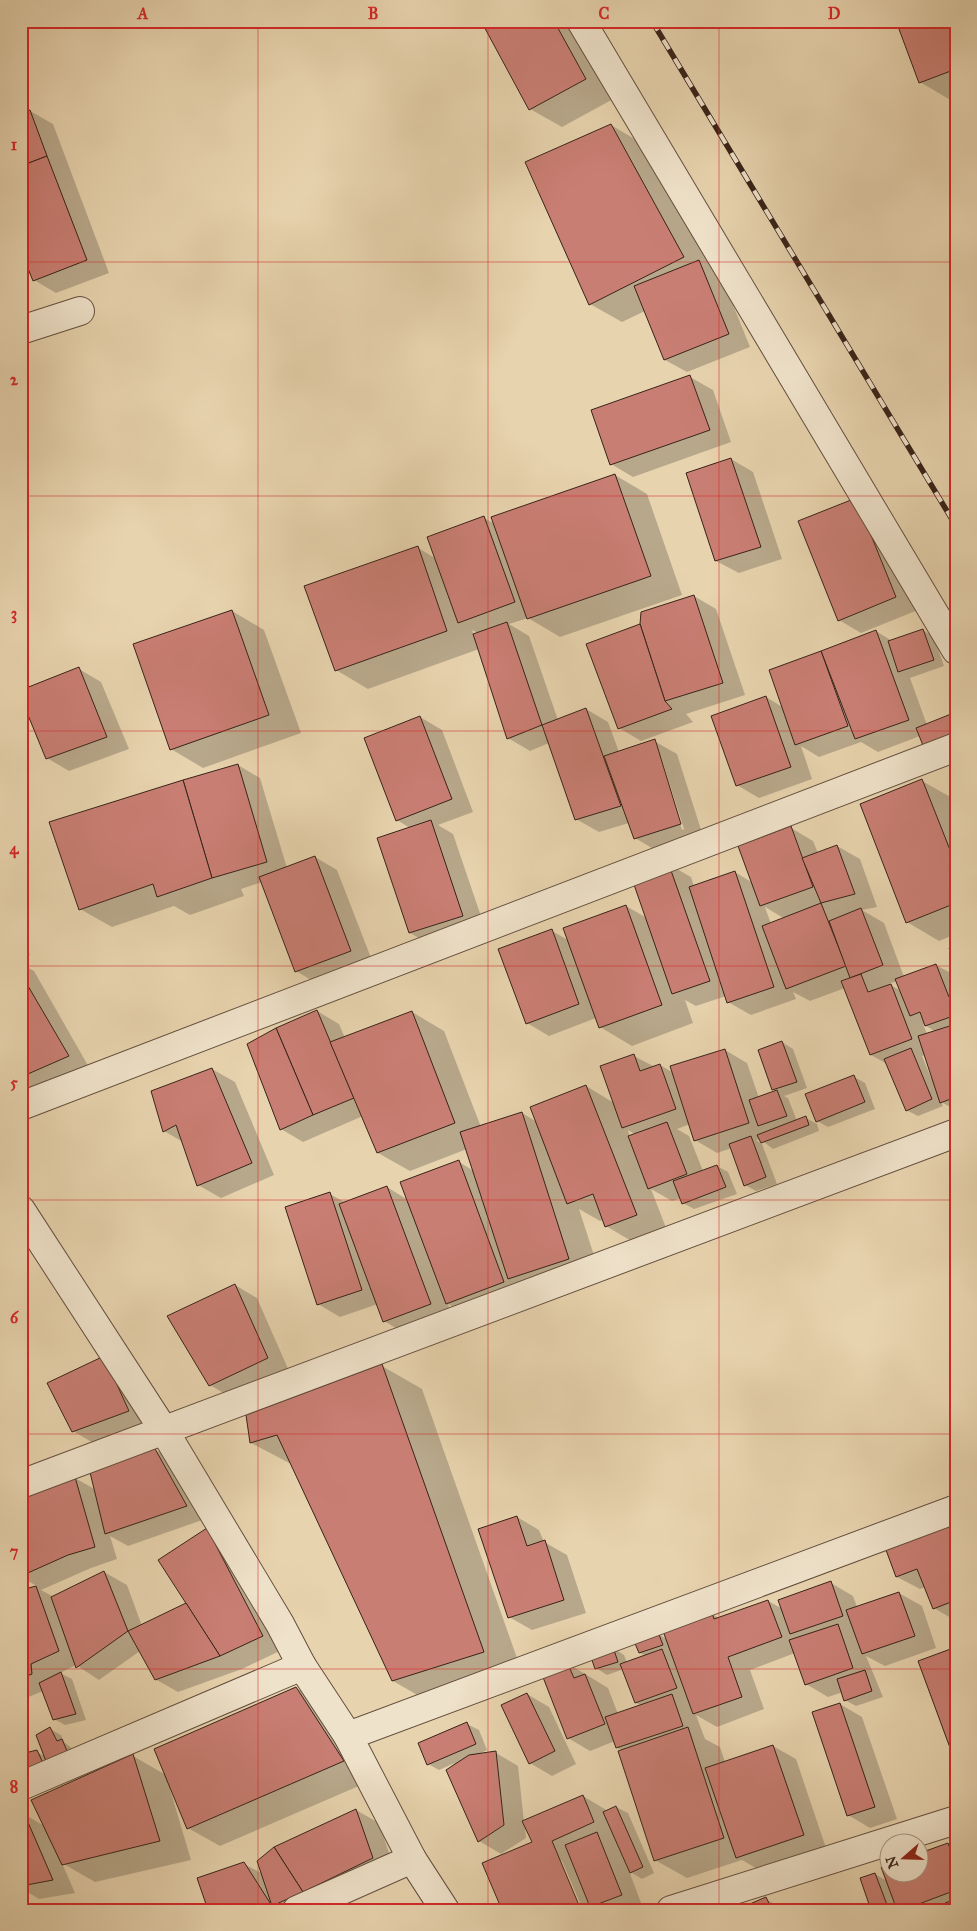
<svg xmlns="http://www.w3.org/2000/svg" width="977" height="1931" font-family="'IM FELL Great Primer',serif">
<rect width="100%" height="100%" fill="#e7d3ae"/>
<filter id="stains"><feTurbulence type="fractalNoise" baseFrequency=".004" numOctaves="4"/><feColorMatrix values="0 0 0 0 .2 0 0 0 0 .09 0 0 0 0 .02 0 0 0 .5 -.17"/></filter>
<radialGradient id="worn" r=".72"><stop offset=".6" stop-color="#630" stop-opacity="0"/><stop offset="1" stop-color="#630" stop-opacity=".3"/></radialGradient>
<g fill="#0003" fill-rule="evenodd">
<polygon points="482,21 575,21 617,97 562,127 530,109"/>
<polygon points="956,21 956,99 952,101 920,82"/>
<polygon points="30,111 53,124 109,273 56,293 34,280"/>
<polygon points="611,125 643,144 712,269 721,275 750,347 687,372 665,360 645,311 622,322 590,304"/>
<polygon points="690,377 713,390 731,442 633,477 611,464"/>
<polygon points="731,459 753,472 782,559 739,573 716,561"/>
<path d="M615,475L647,494L682,595L560,637L528,618L509,624L529,636L558,720L586,709L608,722L619,752L654,741L677,754L703,836L657,851L635,838L629,823L599,832L576,819L549,743L530,751L508,738L479,649L368,689L336,670L418,548L435,558L484,518L495,524ZM472,630L478,633L474,635ZM659,757H661L684,829L682,830Z"/>
<polygon points="856,499 918,610 861,633 839,620"/>
<polygon points="694,596 716,609 745,695 686,714 693,722 641,741 619,728 641,624"/>
<polygon points="232,611 264,630 301,733 203,768 171,749"/>
<polygon points="923,630 934,637 944,666 910,678 927,725 920,736 878,752 861,742 819,757 801,746 812,779 759,798 737,785 766,697 784,708 771,671 876,631 892,641"/>
<polygon points="79,669 101,682 129,749 69,771 47,758"/>
<polygon points="420,717 442,730 473,812 438,825 453,834 485,928 433,946 410,933 378,839 410,828 397,820"/>
<polygon points="238,765 260,778 287,868 315,857 337,870 373,963 318,984 296,971 262,882 241,889 244,896 190,915 174,906 112,927 80,909"/>
<polygon points="922,781 954,799 956,803 956,934 939,941 907,922"/>
<path d="M791,828L813,841L818,853L837,846L860,859L877,907L862,910L884,923L904,977L936,965L956,976V1110L941,1102L943,1106L918,1116L906,1110L887,1064L871,1055L845,988L810,1001L793,992L796,999L751,1015L728,1002L726,996L696,1006L685,1000L693,1023L632,1046L600,1027L596,1018L549,1036L527,1023L552,931L568,940L626,906L647,918L668,864L691,877L694,886L735,872L753,883ZM765,907L785,919L771,924ZM897,981L901,991L889,984ZM923,1024L936,1032L927,1034ZM925,1055L933,1078H931L922,1056Z"/>
<polygon points="21,937 30,955 21,960"/>
<polygon points="21,964 34,971 90,1069 35,1094 21,1086"/>
<path d="M317,1011L339,1024L345,1038L412,1012L444,1031L481,1127L522,1113L537,1122L586,1086L614,1103L634,1056L655,1067L660,1065L674,1073L725,1050L747,1063L759,1098L777,1092L773,1089L782,1042L793,1049L807,1088L784,1096L788,1098L797,1121L806,1118L817,1124L819,1131L773,1149L760,1139L756,1140L762,1144L777,1184L756,1191L745,1185L732,1148L717,1153L695,1140L690,1124L677,1129L689,1136L703,1171L717,1166L728,1172L737,1194L694,1209L683,1203L681,1198L672,1201L651,1189L668,1233L638,1245L606,1226L604,1220L600,1221L579,1209L601,1277L479,1322L448,1304L453,1317L406,1334L384,1321L378,1304L340,1317L318,1304L330,1194L346,1203L387,1187L408,1200L459,1162L474,1171L467,1149L410,1171L378,1153L363,1116L303,1142L281,1129ZM628,1130L636,1135L630,1137Z"/>
<polygon points="212,1069 235,1082 274,1175 221,1198 198,1185 183,1142 164,1131"/>
<polygon points="854,1077 865,1083 875,1109 828,1127 817,1121"/>
<polygon points="235,1285 257,1298 289,1371 232,1398 210,1385"/>
<polygon points="104,1358 151,1424 95,1444 73,1431"/>
<polygon points="382,1366 422,1389 523,1675 433,1704 393,1681 293,1465 251,1443"/>
<path d="M154,1449L176,1462L208,1518L128,1546L110,1536L117,1559L91,1568L41,1590L54,1597L104,1572L127,1585L142,1626L188,1603L207,1530L229,1543L284,1649L242,1669L178,1692L155,1679L140,1651L99,1680L76,1665L60,1673L72,1679L86,1720L65,1725L54,1719L43,1691L21,1700V1496L75,1478L96,1490ZM26,1580L37,1586L30,1589Z"/>
<polygon points="517,1517 539,1530 544,1542 567,1555 586,1613 532,1630 509,1617"/>
<polygon points="956,1523 956,1621 934,1608 926,1587 920,1589 897,1577 887,1551"/>
<polygon points="831,1583 853,1596 857,1607 899,1593 922,1606 936,1648 885,1666 866,1656 883,1697 856,1706 845,1700 843,1692 828,1697 806,1684 795,1653 750,1670 764,1709 717,1727 696,1715 705,1739 720,1747 725,1762 773,1746 796,1759 826,1848 759,1870 742,1860 687,1878 655,1860 622,1750 617,1748 615,1741 590,1751 568,1738 567,1663 608,1688 618,1714 642,1706 636,1703 624,1669 607,1675 596,1668 613,1648 624,1655 627,1663 646,1656 640,1653 658,1634 667,1639 712,1614 720,1619 768,1601 783,1609"/>
<polygon points="296,1688 328,1707 375,1779 220,1846 188,1828 171,1788 170,1789 191,1860 95,1882 62,1863 75,1893 39,1899 21,1888 21,1816 24,1814 46,1827 133,1756 166,1775"/>
<polygon points="527,1694 549,1707 576,1764 552,1776 530,1763"/>
<polygon points="840,1704 862,1717 897,1819 870,1828 848,1815"/>
<polygon points="21,1705 27,1721 21,1724"/>
<polygon points="467,1724 479,1730 487,1750 477,1755 496,1753 518,1766 524,1822 583,1796 608,1811 616,1807 628,1813 654,1873 642,1879 629,1871 643,1908 638,1910 583,1910 562,1861 533,1843 525,1825 526,1838 501,1854 479,1841 447,1770 455,1763 439,1770 428,1764"/>
<polygon points="50,1729 61,1735 64,1742 74,1750 34,1787 37,1752 46,1757"/>
<polygon points="356,1810 379,1823 395,1871 288,1910 209,1910 244,1864 263,1874 275,1848"/>
<polygon points="948,1844 956,1849 956,1910 873,1910 875,1874 887,1881 890,1874 920,1874 920,1854"/>
<polygon points="766,1899 785,1910 740,1910"/>
</g>
<g fill="#c97e73" stroke="#382319">
<polygon points="481,21 554,21 586,79 529,110"/>
<polygon points="896,21 956,21 956,69 919,83"/>
<polygon points="30,110 47,156 21,166 21,113"/>
<polygon points="611,124 684,257 589,305 525,162"/>
<polygon points="47,156 87,260 33,281 21,251 21,166"/>
<polygon points="699,260 729,334 664,360 634,286"/>
<polygon points="690,375 710,430 610,465 591,410"/>
<polygon points="731,458 761,547 715,561 686,473"/>
<polygon points="615,474 651,576 527,619 491,517"/>
<polygon points="856,498 896,597 838,621 798,521"/>
<polygon points="484,516 515,602 458,623 427,537"/>
<polygon points="418,546 447,631 335,671 304,586"/>
<polygon points="694,595 723,683 665,701 640,624 641,612"/>
<polygon points="232,610 269,715 170,750 133,644"/>
<polygon points="507,622 542,725 507,739 473,634"/>
<polygon points="640,624 665,701 672,709 618,729 586,644"/>
<polygon points="923,629 934,660 898,672 888,641"/>
<polygon points="876,630 909,720 855,739 821,651"/>
<polygon points="821,651 848,726 795,745 769,670"/>
<polygon points="79,667 107,737 46,759 21,698 21,690"/>
<polygon points="766,696 791,767 736,786 711,716"/>
<polygon points="586,708 621,806 575,820 542,725"/>
<polygon points="956,712 956,735 924,748 916,728"/>
<polygon points="420,716 452,799 396,821 364,738"/>
<polygon points="655,739 681,824 634,839 604,756"/>
<polygon points="238,764 267,862 212,878 183,780"/>
<polygon points="922,779 956,865 956,903 906,923 860,804"/>
<polygon points="183,780 212,878 157,897 153,884 79,910 49,822"/>
<polygon points="431,820 463,916 409,933 377,838"/>
<polygon points="791,826 813,887 760,906 738,846"/>
<polygon points="837,845 855,894 821,903 802,858"/>
<polygon points="315,856 351,951 295,972 259,877"/>
<polygon points="668,862 710,981 672,994 631,876"/>
<polygon points="735,871 774,987 727,1003 689,887"/>
<polygon points="821,903 846,966 786,989 762,926"/>
<polygon points="626,905 662,1005 599,1028 563,928"/>
<polygon points="861,908 883,965 850,978 829,921"/>
<polygon points="552,929 579,1004 526,1024 498,949"/>
<polygon points="956,945 956,965 949,948"/>
<polygon points="936,964 949,997 956,994 956,1015 925,1026 920,1012 910,1016 895,979"/>
<polygon points="21,974 69,1056 21,1077"/>
<polygon points="861,974 868,992 891,984 912,1039 870,1055 841,981"/>
<polygon points="317,1010 354,1098 313,1115 276,1028"/>
<polygon points="412,1011 455,1123 377,1153 330,1042"/>
<polygon points="956,1024 956,1097 940,1103 918,1036"/>
<polygon points="276,1028 313,1115 280,1130 247,1044"/>
<polygon points="782,1041 797,1082 772,1090 758,1050"/>
<polygon points="911,1048 932,1099 906,1111 884,1059"/>
<polygon points="725,1049 749,1123 694,1141 670,1066"/>
<polygon points="634,1054 640,1071 660,1064 676,1109 622,1128 600,1066"/>
<polygon points="212,1068 252,1163 197,1186 176,1125 163,1132 151,1091"/>
<polygon points="854,1075 865,1102 816,1122 805,1094"/>
<polygon points="586,1085 637,1215 605,1227 593,1194 567,1204 530,1107"/>
<polygon points="777,1090 787,1116 758,1126 749,1100"/>
<polygon points="522,1112 569,1259 508,1279 460,1132"/>
<polygon points="806,1116 809,1125 761,1143 757,1135"/>
<polygon points="667,1122 687,1174 648,1189 628,1136"/>
<polygon points="751,1136 766,1177 744,1186 729,1144"/>
<polygon points="459,1160 504,1282 446,1304 400,1182"/>
<polygon points="717,1165 726,1187 682,1204 673,1181"/>
<polygon points="387,1186 431,1304 383,1322 339,1204"/>
<polygon points="330,1192 362,1290 317,1305 285,1207"/>
<polygon points="235,1284 268,1358 209,1386 167,1316"/>
<polygon points="104,1356 129,1411 72,1432 47,1383"/>
<polygon points="382,1364 484,1652 392,1681 277,1435 250,1443 246,1415"/>
<polygon points="154,1447 187,1506 105,1534 87,1460"/>
<polygon points="75,1477 95,1547 68,1555 21,1576 21,1495"/>
<polygon points="517,1516 527,1546 545,1540 564,1600 508,1618 478,1529"/>
<polygon points="956,1522 956,1600 933,1609 917,1569 896,1577 886,1550"/>
<polygon points="207,1528 263,1636 220,1656 158,1560"/>
<polygon points="104,1571 128,1631 76,1668 51,1597"/>
<polygon points="831,1581 843,1616 790,1634 778,1600"/>
<polygon points="36,1586 59,1651 31,1664 32,1674 21,1678 21,1590"/>
<polygon points="899,1592 915,1636 862,1654 846,1610"/>
<polygon points="768,1600 782,1637 728,1657 742,1697 693,1714 663,1631 712,1613 714,1619"/>
<polygon points="186,1603 220,1656 155,1680 128,1631"/>
<polygon points="838,1624 853,1668 805,1685 789,1640"/>
<polygon points="658,1632 663,1645 639,1653 634,1641"/>
<polygon points="613,1647 618,1662 595,1669 590,1654"/>
<polygon points="956,1647 956,1764 918,1661"/>
<polygon points="662,1649 677,1688 635,1703 620,1664"/>
<polygon points="567,1662 574,1678 585,1674 605,1724 567,1739 541,1672"/>
<polygon points="865,1670 872,1691 844,1701 837,1679"/>
<polygon points="61,1672 76,1714 53,1720 39,1683"/>
<polygon points="296,1687 344,1761 187,1829 154,1749"/>
<polygon points="527,1693 555,1751 529,1764 501,1705"/>
<polygon points="672,1694 683,1726 616,1748 605,1717"/>
<polygon points="840,1703 875,1807 847,1816 812,1712"/>
<polygon points="467,1722 476,1744 427,1765 418,1743"/>
<polygon points="50,1727 57,1741 62,1739 67,1751 82,1746 47,1764 36,1735"/>
<polygon points="688,1727 724,1838 654,1861 618,1751"/>
<polygon points="773,1745 804,1835 736,1858 705,1768"/>
<polygon points="37,1750 48,1774 21,1778 21,1754"/>
<polygon points="496,1751 504,1825 478,1842 446,1770 469,1755"/>
<polygon points="133,1754 160,1841 62,1865 31,1800"/>
<polygon points="583,1795 594,1822 552,1841 581,1910 502,1910 482,1863 532,1842 522,1821"/>
<polygon points="616,1806 643,1867 630,1873 603,1812"/>
<polygon points="356,1809 373,1858 303,1892 274,1847"/>
<polygon points="24,1813 53,1880 21,1886 21,1814"/>
<polygon points="597,1832 622,1895 590,1907 565,1845"/>
<polygon points="948,1843 956,1864 956,1890 903,1910 897,1910 881,1867 890,1864 890,1874 920,1874 920,1853"/>
<polygon points="274,1847 303,1892 272,1906 257,1861"/>
<polygon points="244,1862 272,1906 261,1910 208,1910 197,1878"/>
<polygon points="875,1873 889,1910 871,1910 860,1878"/>
<polygon points="766,1897 772,1910 736,1910"/>
<polygon points="956,1899 956,1910 947,1910 945,1903"/>
</g>
<g fill="none" stroke-linecap="round" stroke-linejoin="round">
<g stroke="#644f3e" stroke-width="30">
<g id="minor">
<polyline points="581,21 956,650"/>
<polyline points="21,330 80,311"/>
<polyline points="21,1106 956,747"/>
<polyline points="21,1210 165,1432 280,1624 302,1666 348,1736 412,1859 445,1910"/>
<polyline points="21,1484 956,1133"/>
<polyline points="348,1736 956,1509"/>
<polyline points="21,1786 302,1666"/>
<polyline points="297,1910 412,1859"/>
<polyline points="671,1910 956,1820"/>
</g>
</g>
<use href="#minor" stroke="#efe2ca" stroke-width="28"/>
<g stroke="#382319" stroke-width="5.5">
<polyline id="rail" points="652,21 956,526"/>
</g>
<use href="#rail" stroke="#efe2ca" stroke-width="4" stroke-dasharray="11" stroke-linecap="butt"/>
</g>
<path fill="none" stroke="#d62828" stroke-width="1" stroke-opacity="0.55" d="M258,21V1910M488,21V1910M719,21V1910M21,262H956M21,496H956M21,731H956M21,966H956M21,1200H956M21,1434H956M21,1669H956"/>
<rect width="977" height="1931" fill="none" stroke="#e7d3ae" stroke-width="55"/>
<g transform="translate(904 1858) rotate(250)"><circle r="24" fill="#efe2ca" stroke="#a69683"/>
<path d="M0-4L9 19L0 12L-9 19Z" fill="#8f2418"/>
<text y="-8" font-size="14" font-weight="bold" text-anchor="middle" fill="#382319">N</text>
</g>
<rect x="28" y="28" width="922" height="1876" fill="none" stroke="#d62828" stroke-width="2"/>
<g font-size="16" text-anchor="middle" font-weight="bold" fill="#d62828">
<text x="143" y="19">A</text>
<text x="373" y="19">B</text>
<text x="604" y="19">C</text>
<text x="834" y="19">D</text>
<text x="14" y="150">1</text>
<text x="14" y="385">2</text>
<text x="14" y="619">3</text>
<text x="14" y="854">4</text>
<text x="14" y="1088">5</text>
<text x="14" y="1323">6</text>
<text x="14" y="1557">7</text>
<text x="14" y="1792">8</text>
</g>
<rect width="100%" height="100%" filter="url(#stains)"/>
<rect width="100%" height="100%" fill="url(#worn)"/>
</svg>
